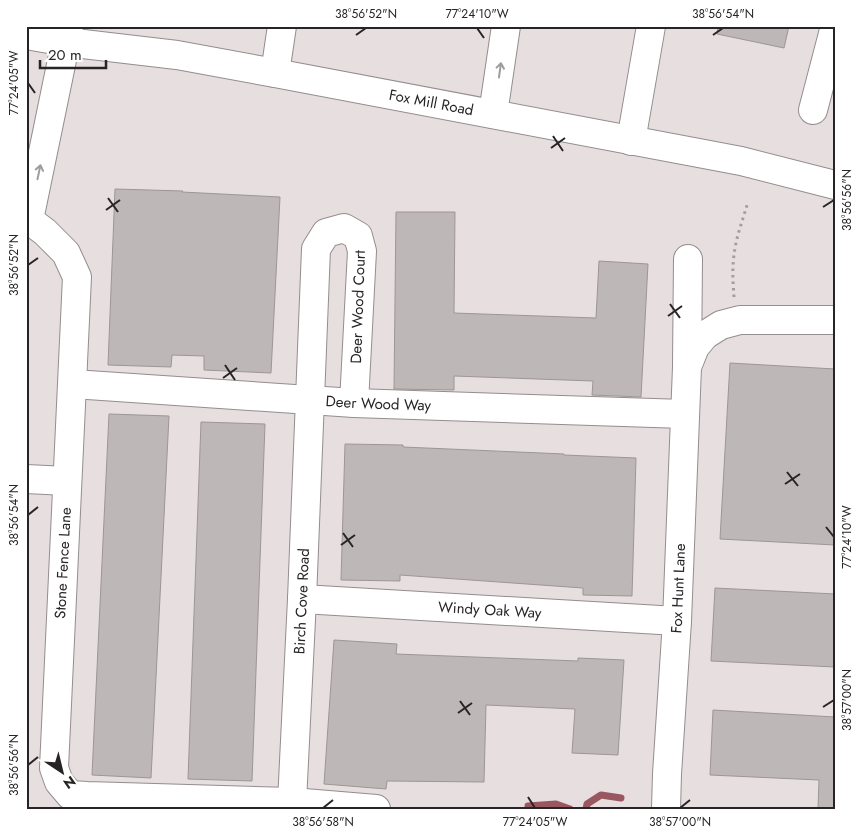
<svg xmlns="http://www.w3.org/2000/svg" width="861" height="835" font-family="Jost,sans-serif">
<rect width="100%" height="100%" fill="#e6dedf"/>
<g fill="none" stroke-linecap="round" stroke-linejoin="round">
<g stroke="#99575f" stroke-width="7">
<polyline points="528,806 556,804 570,809"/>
<polyline points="586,809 587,804 601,795 621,798"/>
</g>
</g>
<g fill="#beb7b7" stroke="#9d9696">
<polygon points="718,26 789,26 784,48 717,34"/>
<polygon points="115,189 183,191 182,192 280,197 271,373 204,370 204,356 172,355 171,367 108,365"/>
<polygon points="396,212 455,212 454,313 596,318 599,261 648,264 641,397 592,395 593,381 454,376 454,390 394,389"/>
<polygon points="730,363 835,369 835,545 720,539"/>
<polygon points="109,414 169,416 151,778 92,775"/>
<polygon points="201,422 265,424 252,781 188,779"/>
<polygon points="345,444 403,445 403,447 564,454 564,455 636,458 632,596 583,595 583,588 400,575 400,581 341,580"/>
<polygon points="715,588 835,594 835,667 711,661"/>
<polygon points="334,640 397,644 396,654 578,661 578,658 624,660 618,755 572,753 575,709 486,705 484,782 387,781 386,789 324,784"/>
<polygon points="713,710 835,717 835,809 818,809 819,780 710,775"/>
</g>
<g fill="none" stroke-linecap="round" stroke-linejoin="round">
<g stroke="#948d8e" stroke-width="30">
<g id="minor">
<path id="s1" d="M26,35L66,42L177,55L275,73L741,161L835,185"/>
<polyline points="275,73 282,26"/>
<polyline points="813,110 835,26"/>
<polyline points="493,114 506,26"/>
<polyline points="631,141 651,26"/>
<polyline points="29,220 45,232 66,253 77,277 54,768 59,782 70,795 87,796 292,802 376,809"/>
<polyline points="29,220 69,26"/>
<polyline points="687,365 688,259"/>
<path id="s2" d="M73,384L354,403L684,414"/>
<polyline points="26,479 67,481"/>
<path id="s3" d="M302,599L677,621"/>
<path id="s4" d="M292,802L302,599L316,249L326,233L344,228L358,236L362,251L354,403"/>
<path id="s5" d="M666,809L667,774L677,621L687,367L695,347L705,335L721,325L740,320H835"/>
</g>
</g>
<path stroke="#a39d9e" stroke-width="3" stroke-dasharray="2.5 4" stroke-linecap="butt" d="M734,297C733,283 732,269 734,255C736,237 743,219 748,202"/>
<use href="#minor" stroke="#fff" stroke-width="28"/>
</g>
<defs><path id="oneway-shaft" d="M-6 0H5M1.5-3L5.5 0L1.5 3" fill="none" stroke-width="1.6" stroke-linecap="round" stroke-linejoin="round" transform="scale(1.25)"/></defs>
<g stroke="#9e9c9d">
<use href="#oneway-shaft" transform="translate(500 70) rotate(-82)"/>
<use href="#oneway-shaft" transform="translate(39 172) rotate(-78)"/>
</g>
<path fill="none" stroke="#272425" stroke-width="2" d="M477,28L484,38M356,35L366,28M713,35L723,28M28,83L35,93M553,136L563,151M551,148L565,138M108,198L118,212M823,207L834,200M106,210L120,200M28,265L38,258M670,304L680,318M668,316L682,306M225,365L235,380M223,378L237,368M787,472L798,486M785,484L800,474M28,515L38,507M826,527L834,537M343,533L353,547M341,545L355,535M460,701L470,715M823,707L834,700M458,713L472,703M28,765L38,757M528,797L535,808M323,808L333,800M680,808L690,800"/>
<g text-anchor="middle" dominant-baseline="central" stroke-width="5" stroke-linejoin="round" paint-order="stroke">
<g font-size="15" fill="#272425" stroke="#fff">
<text stroke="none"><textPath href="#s1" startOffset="411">Fox Mill Road</textPath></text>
<text transform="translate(358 307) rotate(-88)">Deer Wood Court</text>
<text stroke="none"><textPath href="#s2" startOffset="306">Deer Wood Way</textPath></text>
<text transform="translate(63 563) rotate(-87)">Stone Fence Lane</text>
<text stroke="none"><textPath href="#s5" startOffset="221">Fox Hunt Lane</textPath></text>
<text stroke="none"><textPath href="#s4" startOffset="201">Birch Cove Road</textPath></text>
<text stroke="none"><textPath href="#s3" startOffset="188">Windy Oak Way</textPath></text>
</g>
</g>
<rect width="861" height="835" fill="none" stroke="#ffffff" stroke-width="55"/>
<g transform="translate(62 772) rotate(145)" stroke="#ffffff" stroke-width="4" paint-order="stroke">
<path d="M0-4L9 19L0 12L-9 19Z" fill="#272425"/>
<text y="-8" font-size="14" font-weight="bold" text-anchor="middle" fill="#272425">N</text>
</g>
<path d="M40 60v8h66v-8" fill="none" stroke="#272425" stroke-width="2.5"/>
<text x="48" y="60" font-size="15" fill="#272425" stroke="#ffffff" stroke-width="4" paint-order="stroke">20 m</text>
<rect x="28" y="28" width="806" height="780" fill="none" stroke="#272425" stroke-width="2"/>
<g font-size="12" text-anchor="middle" fill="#272425">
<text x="366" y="18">38°56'52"N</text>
<text x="477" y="18">77°24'10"W</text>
<text x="723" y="18">38°56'54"N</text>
<text transform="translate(14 83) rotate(-90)" y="4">77°24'05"W</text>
<text transform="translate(847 200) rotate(-90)" y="4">38°56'56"N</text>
<text transform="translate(14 265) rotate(-90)" y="4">38°56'52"N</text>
<text transform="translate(14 515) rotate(-90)" y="4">38°56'54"N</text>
<text transform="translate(847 537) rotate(-90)" y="4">77°24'10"W</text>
<text transform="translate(847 700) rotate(-90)" y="4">38°57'00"N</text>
<text transform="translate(14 765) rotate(-90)" y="4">38°56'56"N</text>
<text x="323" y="826">38°56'58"N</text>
<text x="535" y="826">77°24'05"W</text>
<text x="680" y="826">38°57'00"N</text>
</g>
</svg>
